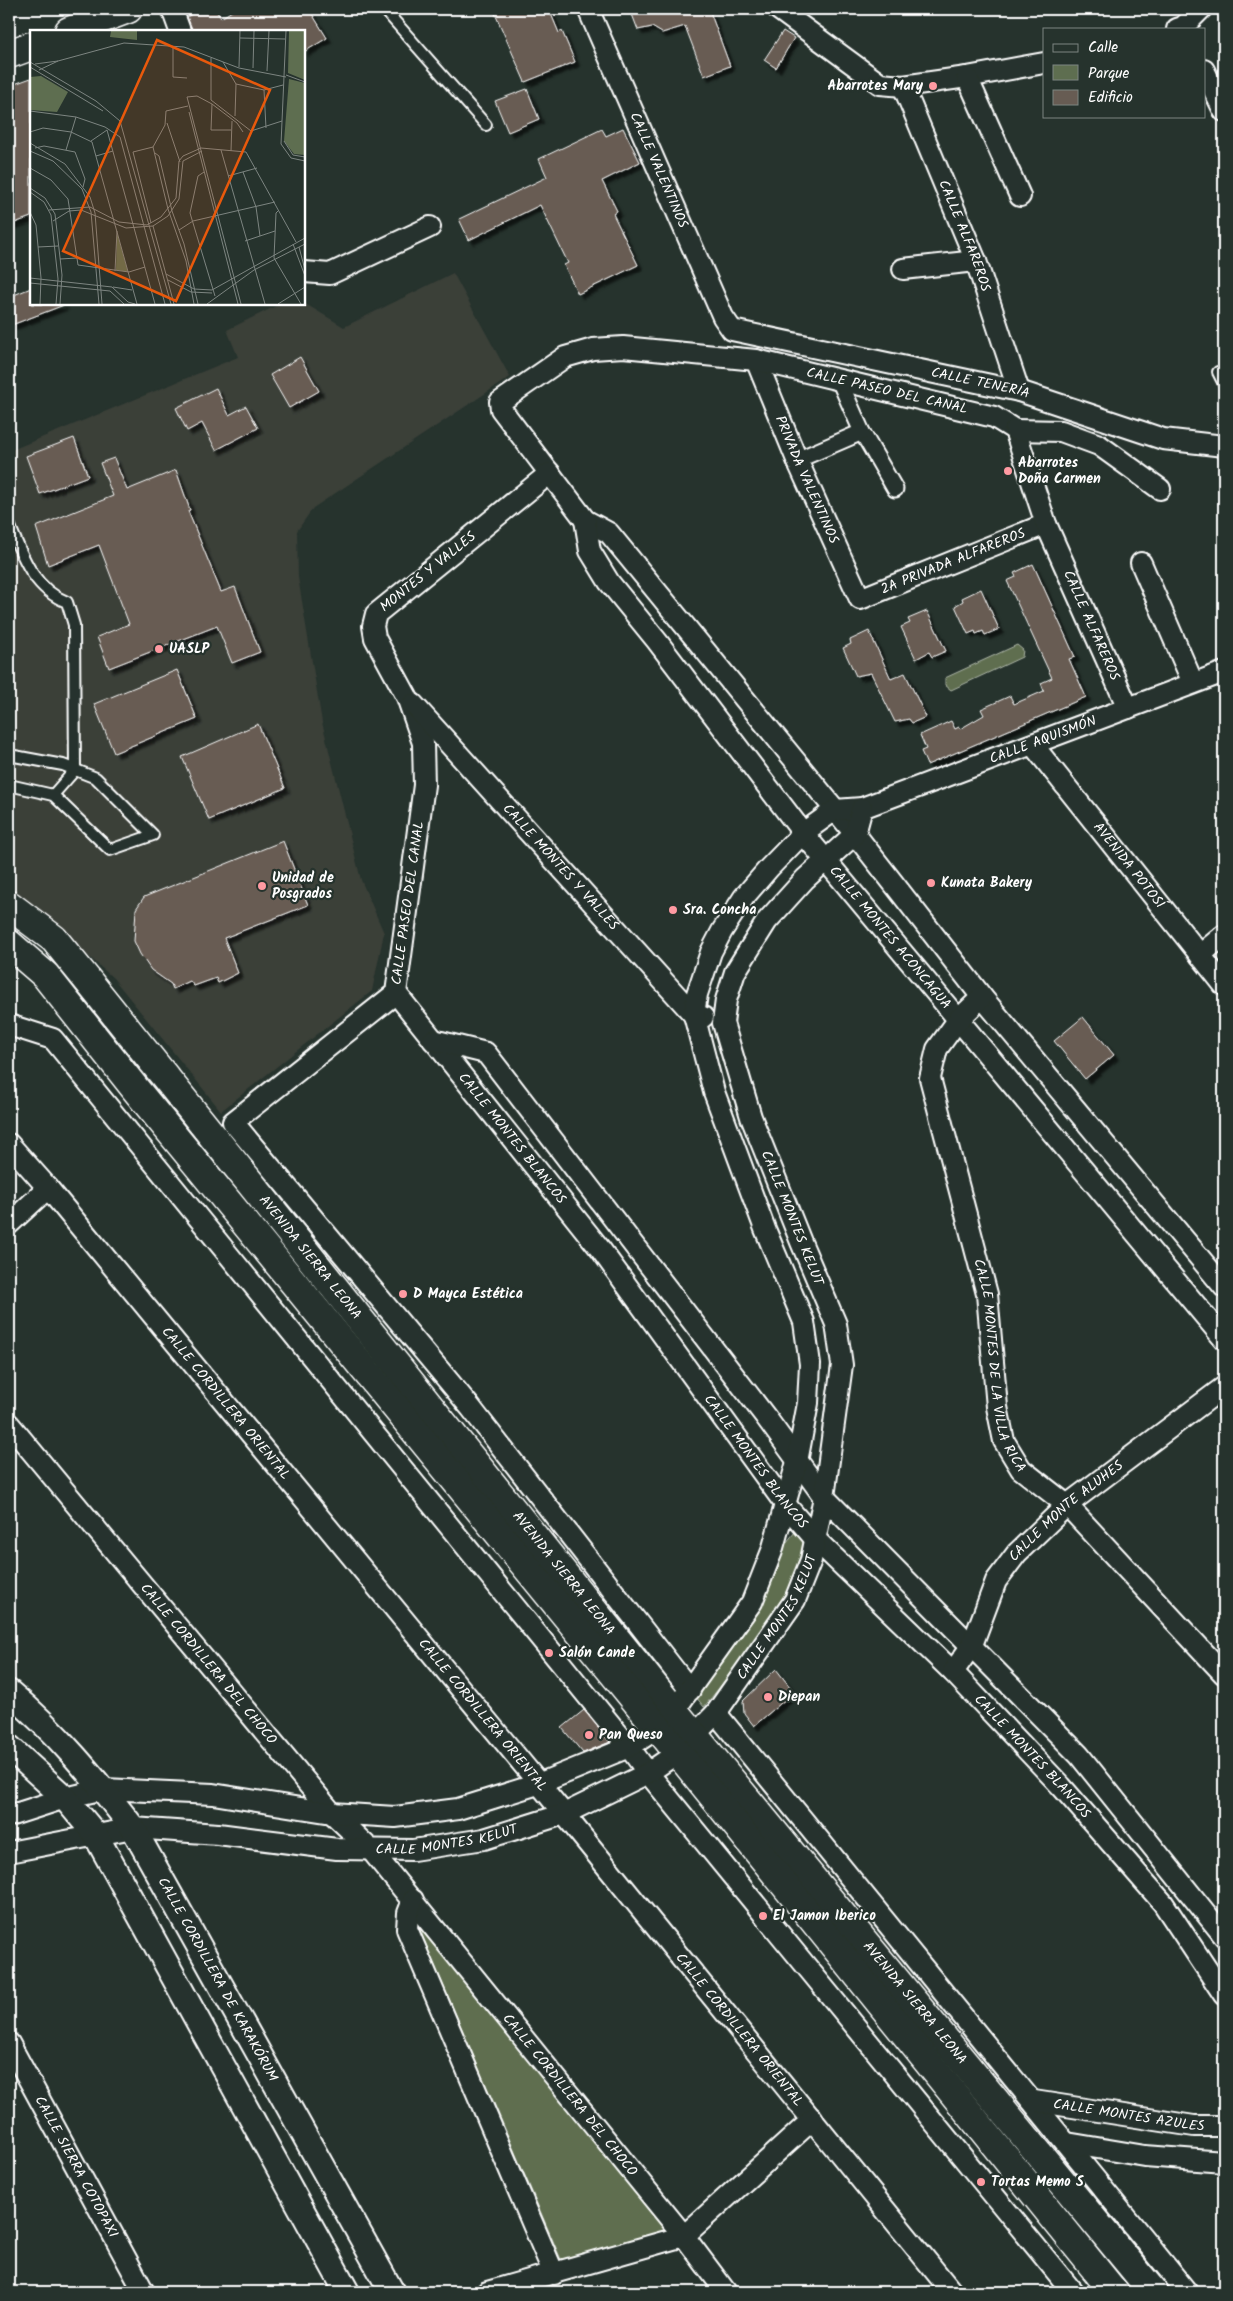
<svg xmlns="http://www.w3.org/2000/svg" width="1233" height="2301" font-family="Kalam,sans-serif">
<defs>
<filter id="shadow"><feDropShadow dx="4.5" dy="4.5" stdDeviation="1" flood-color="#0009"/></filter>
</defs>
<rect width="100%" height="100%" fill="#26332d"/>
<filter id="ink" filterUnits="userSpaceOnUse"><feTurbulence type="fractalNoise" baseFrequency=".02" numOctaves="2"/><feDisplacementMap in="SourceGraphic" scale="10" xChannelSelector="R" yChannelSelector="G"/><feConvolveMatrix kernelMatrix="1 2 1 2 8 2 1 2 1" color-interpolation-filters="sRGB"/></filter>
<g filter="url(#ink)">
<polygon fill="#3a3f38" points="453,273 510,377 313,508 297,531 298,577 322,722 361,880 384,933 372,991 221,1111 113,978 9,886 9,451 238,357 227,330 280,304 304,303 344,327"/>
<g fill="#5e6e50" stroke="#aeb6a8">
<polygon points="1017,645 1023,650 1022,657 951,690 945,685 945,678"/>
<path d="M801,1531L809,1548C782,1607 744,1656 704,1707L692,1692L761,1601L786,1543L795,1532Z"/>
<polygon points="417,1924 671,2232 563,2264"/>
</g>
<g fill="#675c53" stroke="#fff" filter="url(#shadow)">
<polygon points="200,9 215,9 221,18 235,9 309,9 327,38 304,52 304,31 193,31 187,17"/>
<polygon points="493,9 549,9 559,33 562,31 575,62 525,82"/>
<polygon points="630,9 709,9 730,66 704,76 685,26 662,33 652,27 638,30"/>
<polygon points="783,31 794,38 776,68 764,60"/>
<polygon points="31,78 31,217 9,225 9,86"/>
<polygon points="527,89 539,119 508,132 495,101"/>
<polygon points="623,128 640,162 602,181 617,211 613,214 638,265 578,294 564,265 568,263 540,205 469,240 459,219 547,177 539,159 602,129 606,136"/>
<polygon points="31,288 31,304 64,305 9,326 9,297"/>
<polygon points="300,357 319,391 289,408 270,375"/>
<polygon points="216,388 229,415 246,406 258,428 216,450 202,423 187,431 176,408"/>
<polygon points="74,438 88,476 40,494 26,456"/>
<polygon points="114,458 127,490 176,470 190,510 188,511 221,592 235,587 260,652 232,663 217,626 109,668 97,637 129,624 99,545 48,565 36,527 113,496 100,463"/>
<polygon points="1033,564 1075,657 1069,659 1086,697 927,765 921,751 926,749 920,735 951,721 955,729 959,727 960,729 984,715 981,709 1010,696 1014,704 1044,691 1041,683 1052,678 1007,581 1016,577 1014,573"/>
<polygon points="981,589 999,629 985,635 983,631 976,634 975,631 968,634 955,606 963,601 962,598"/>
<polygon points="927,611 946,651 932,657 929,652 916,659 901,627 910,623 908,619"/>
<polygon points="869,631 891,679 905,673 926,717 912,723 909,719 895,722 871,673 856,676 843,648 851,644 850,640"/>
<polygon points="177,670 197,719 114,753 94,704"/>
<polygon points="258,724 285,788 209,820 182,757"/>
<polygon points="283,841 308,905 224,938 238,973 218,983 216,978 194,986 190,981 173,989 171,984 151,970 140,954 134,941 136,909 144,897"/>
<polygon points="1083,1017 1114,1055 1085,1079 1054,1041"/>
<polygon points="776,1669 794,1692 754,1726 744,1713 743,1701"/>
<polygon points="584,1710 610,1742 583,1753 562,1728"/>
</g>
<g fill="none" stroke-linecap="round" stroke-linejoin="round">
<g stroke="#fff" stroke-width="14">
<g id="service">
<polyline points="384,9 486,125"/>
<polyline points="1218,372 1224,384"/>
<path d="M9,524C22,555 33,589 67,602L74,625L75,770L53,795"/>
<polyline points="9,755 63,765 96,778 153,835 110,850 53,795 9,785"/>
</g>
</g>
<g stroke="#fff" stroke-width="19">
<g id="pedestrian">
<polyline points="839,380 862,432 895,489"/>
<polyline points="797,460 862,432"/>
</g>
</g>
<g stroke="#fff" stroke-width="24">
<g id="minor">
<polyline points="172,9 180,31"/>
<path id="s1" d="M588,9L723,317L732,330L1019,391L1163,439L1224,446"/>
<polyline points="778,9 880,84 903,86 967,77 1044,63"/>
<polyline points="1177,29 1183,27 1201,9"/>
<polyline points="1204,70 1224,111"/>
<polyline points="967,77 1020,196"/>
<path id="s2" d="M903,86L976,261L1019,391"/>
<polyline points="903,269 976,261"/>
<polyline points="304,272 330,274 430,227"/>
<path id="s3" d="M756,360L797,460L860,599L1046,524"/>
<polyline points="1015,430 994,417 756,360 623,347 593,349 565,357 500,402 501,409 585,520 609,533 855,834 982,997 1224,1287"/>
<path id="s4" d="M1015,430L1046,524L1128,708"/>
<polyline points="1015,430 1061,431 1099,445 1160,489"/>
<polyline points="550,473 376,614 373,626 375,638 407,697 423,743 424,785 396,993 233,1122 471,1408 690,1690"/>
<path id="s5" d="M585,520L590,551L609,582L657,641L803,833L1224,1339"/>
<polyline points="1141,563 1193,683"/>
<path id="s6" d="M413,704L694,1015L703,1017"/>
<path id="s7" d="M1033,745L1224,985"/>
<polyline points="1200,955 1224,935"/>
<path id="s8" d="M396,993L601,1250L785,1504L816,1540L953,1672L1061,1786L1163,1903L1224,1995"/>
<path id="s9" d="M982,997L958,1020L937,1049L930,1078L987,1294L997,1407L1004,1441L1021,1469L1067,1505L1224,1674"/>
<polyline points="9,1025 53,1039 629,1747 648,1773 1073,2292"/>
<polyline points="433,1040 486,1053 765,1416 824,1497 1079,1755 1224,1936"/>
<path id="s10" d="M9,1144L48,1188L564,1814L952,2292"/>
<polyline points="9,1224 48,1188"/>
<path id="s11" d="M9,1424L332,1813L371,1850L684,2236L726,2292"/>
<path id="s12" d="M953,1672L972,1645L996,1581L1017,1553L1067,1505L1224,1387"/>
<polyline points="716,1713 1187,2292"/>
<path id="s13" d="M9,1816L65,1798L104,1789L213,1794L332,1813L395,1817L458,1809L538,1784L629,1747L658,1728L674,1711L752,1602L772,1551L797,1462L808,1403L810,1364L804,1322L765,1229L714,1092L694,1015L697,994L711,952L722,931L744,897L769,868L803,833L835,810L862,808L1224,672"/>
<path id="s14" d="M9,1852L133,1828L218,1834L337,1849L413,1850L484,1839L564,1814L648,1773L677,1753L716,1713L795,1600L811,1560L824,1497L842,1365L836,1324L801,1242L751,1117L723,1023L726,1000L735,972L767,921L805,879L855,834L862,808"/>
<polyline points="413,1900 408,1913 407,1929 554,2274"/>
<path id="s15" d="M9,2043L144,2292"/>
<path id="s16" d="M1034,2101L1194,2126H1224"/>
<polyline points="1067,2143 1145,2156 1224,2162"/>
<polyline points="487,2292 684,2236 813,2119"/>
</g>
</g>
<g stroke="#fff" stroke-width="28">
<g id="tertiary">
<path id="s17" d="M9,1692C56,1731 96,1780 133,1828L392,2292"/>
<polyline points="9,1747 65,1798 95,1834 347,2292"/>
</g>
</g>
<g stroke="#fff" stroke-width="31">
<g id="primary">
<polyline points="69,31 128,9"/>
<polyline points="9,54 31,46"/>
</g>
</g>
<g stroke="#fff" stroke-width="31">
<g id="trunk">
<path id="s18" d="M9,905L54,939L85,977L674,1711L1153,2292"/>
<polyline points="9,944 45,975 137,1091 658,1728 1114,2292"/>
</g>
</g>
<use href="#service" stroke="#26332d" stroke-width="10"/>
<use href="#pedestrian" stroke="#26332d" stroke-width="15"/>
<use href="#minor" stroke="#26332d" stroke-width="20"/>
<use href="#tertiary" stroke="#26332d" stroke-width="24"/>
<use href="#primary" stroke="#26332d" stroke-width="28"/>
<use href="#trunk" stroke="#26332d" stroke-width="28"/>
</g>
</g>
<g fill="#ff9aa2" stroke="#26332d" stroke-width="2">
<circle cx="933" cy="86" r="5"/>
<circle cx="1008" cy="471" r="5"/>
<circle cx="159" cy="649" r="5"/>
<circle cx="931" cy="883" r="5"/>
<circle cx="262" cy="886" r="5"/>
<circle cx="673" cy="910" r="5"/>
<circle cx="403" cy="1294" r="5"/>
<circle cx="549" cy="1653" r="5"/>
<circle cx="768" cy="1697" r="5"/>
<circle cx="589" cy="1735" r="5"/>
<circle cx="763" cy="1916" r="5"/>
<circle cx="981" cy="2182" r="5"/>
</g>
<g text-anchor="middle" dominant-baseline="central" stroke-width="4.5" stroke-linejoin="round" paint-order="stroke">
<g font-size="14" font-weight="bold" fill="#fff" stroke="#26332d" text-anchor="start">
<text x="923" y="86" text-anchor="end">Abarrotes Mary</text>
<text x="1018" y="463">Abarrotes<tspan x="1018" dy="16">Doña Carmen</tspan></text>
<text x="169" y="649">UASLP</text>
<text x="272" y="878">Unidad de<tspan x="272" dy="16">Posgrados</tspan></text>
<text x="941" y="883">Kunata Bakery</text>
<text x="683" y="910">Sra. Concha</text>
<text x="413" y="1294">D Mayca Estética</text>
<text x="559" y="1653">Salón Cande</text>
<text x="778" y="1697">Diepan</text>
<text x="599" y="1735">Pan Queso</text>
<text x="773" y="1916">El Jamon Iberico</text>
<text x="991" y="2182">Tortas Memo S</text>
</g>
<g font-size="14" fill="#fff" stroke="#26332d">
<text stroke="none"><textPath href="#s1" startOffset="176">CALLE VALENTINOS</textPath></text>
<text stroke="none"><textPath href="#s2" startOffset="162">CALLE ALFAREROS</textPath></text>
<text stroke="none"><textPath href="#s1" startOffset="606">CALLE TENERÍA</textPath></text>
<text transform="translate(887 391) rotate(13)">CALLE PASEO DEL CANAL</text>
<text stroke="none"><textPath href="#s3" startOffset="130">PRIVADA VALENTINOS</textPath></text>
<text stroke="none"><textPath href="#s3" startOffset="361">2A PRIVADA ALFAREROS</textPath></text>
<text transform="translate(428 572) rotate(-39)">MONTES Y VALLES</text>
<text stroke="none"><textPath href="#s4" startOffset="210">CALLE ALFAREROS</textPath></text>
<text stroke="none"><textPath href="#s13" startOffset="1921">CALLE AQUISMÓN</textPath></text>
<text stroke="none"><textPath href="#s7" startOffset="154">AVENIDA POTOSÍ</textPath></text>
<text stroke="none"><textPath href="#s6" startOffset="220">CALLE MONTES Y VALLES</textPath></text>
<text transform="translate(408 903) rotate(-82)">CALLE PASEO DEL CANAL</text>
<text stroke="none"><textPath href="#s5" startOffset="521">CALLE MONTES ACONCAGUA</textPath></text>
<text stroke="none"><textPath href="#s8" startOffset="186">CALLE MONTES BLANCOS</textPath></text>
<text transform="translate(792 1218) rotate(68)">CALLE MONTES KELUT</text>
<text stroke="none"><textPath href="#s18" startOffset="465">AVENIDA SIERRA LEONA</textPath></text>
<text stroke="none"><textPath href="#s9" startOffset="396">CALLE MONTES DE LA VILLA RICA</textPath></text>
<text stroke="none"><textPath href="#s10" startOffset="338">CALLE CORDILLERA ORIENTAL</textPath></text>
<text stroke="none"><textPath href="#s8" startOffset="591">CALLE MONTES BLANCOS</textPath></text>
<text stroke="none"><textPath href="#s12" startOffset="201">CALLE MONTE ALUHES</textPath></text>
<text stroke="none"><textPath href="#s18" startOffset="870">AVENIDA SIERRA LEONA</textPath></text>
<text stroke="none"><textPath href="#s14" startOffset="862">CALLE MONTES KELUT</textPath></text>
<text stroke="none"><textPath href="#s11" startOffset="312">CALLE CORDILLERA DEL CHOCO</textPath></text>
<text stroke="none"><textPath href="#s10" startOffset="742">CALLE CORDILLERA ORIENTAL</textPath></text>
<text stroke="none"><textPath href="#s8" startOffset="996">CALLE MONTES BLANCOS</textPath></text>
<text stroke="none"><textPath href="#s14" startOffset="442">CALLE MONTES KELUT</textPath></text>
<text stroke="none"><textPath href="#s17" startOffset="358">CALLE CORDILLERA DE KARAKÓRUM</textPath></text>
<text stroke="none"><textPath href="#s18" startOffset="1425">AVENIDA SIERRA LEONA</textPath></text>
<text stroke="none"><textPath href="#s10" startOffset="1148">CALLE CORDILLERA ORIENTAL</textPath></text>
<text stroke="none"><textPath href="#s11" startOffset="875">CALLE CORDILLERA DEL CHOCO</textPath></text>
<text stroke="none"><textPath href="#s16" startOffset="96">CALLE MONTES AZULES</textPath></text>
<text stroke="none"><textPath href="#s15" startOffset="141">CALLE SIERRA COTOPAXI</textPath></text>
</g>
</g>
<g transform="translate(30 30)">
<rect width="275" height="275" fill="#26332d"/>
<path d="M81,1H107V10L80,7ZM259,1H275V50L258,43ZM11,46L38,62L27,82L0,80V47ZM259,49L275,53V125L264,124L254,111ZM87,203L98,242L86,240Z" fill="#5e6e50"/>
<path fill="none" stroke="#7d8581" stroke-width="1" d="M256,1L251,114L261,128L275,131M210,8L255,9M143,16V47L157,48M181,28V70L221,101L252,91M0,32L66,71L90,91L141,274M193,32L206,54L234,60L253,55M5,34L28,31M0,37L73,81M209,37L210,1M223,38L224,1M9,40L28,31L94,13L154,17L209,38L256,47M237,41L239,1M256,45L275,52M234,60L236,98M182,74L181,100H201M0,81L46,87L75,97L90,107L135,274M159,82L208,274M205,86L206,54M137,93L150,132M77,100L125,274M0,102L13,98L41,102L62,112L107,274M61,111L77,100M254,111L263,125L275,127M0,113L35,134L60,167L65,183L72,274M123,117L138,179L156,231L164,274M5,118L14,116L45,122L55,149L53,157M36,120L46,87M191,120L235,274M0,121L23,131L52,159L61,182L69,274M201,121L202,91M125,123L129,126L142,181L154,214L168,274M66,126L83,121M0,138L21,150L38,169L48,235L99,242L115,237M174,142L168,146L160,183L185,266M213,142L226,177L230,206M198,146L227,138M0,158L15,168L25,184L32,245L30,274M0,162L14,172L21,185L28,249L26,274M19,180L60,177L89,192L117,195L131,187L146,168L149,131L153,126L171,118L216,122L266,212M249,180L246,183L244,228L271,274M0,182L6,195L11,248L10,274M23,191L39,181L51,180L96,198L123,196L138,186L149,169L153,131L172,121M121,193L103,122L123,117L135,95L136,81L158,76M123,196L144,274M149,200L163,191L245,172M215,211L245,201M263,214L275,246M8,217L28,216M269,217L275,240M30,229L47,228M85,241L87,201M136,244L164,259L182,260L275,208M0,248L82,257L98,272L105,274M138,250L161,262L182,263M0,253L80,261L94,274M83,257L102,260M177,274L224,240L275,214M211,274L157,67L167,66L182,74L207,93L213,102M248,274L275,257"/>
<path fill="#e8590c" fill-opacity="0.15" stroke="#e8590c" stroke-width="2.5" d="M127,10L240,60L146,271L33,221Z"/>
<rect width="275" height="275" fill="none" stroke="#fff" stroke-width="2.5"/>
</g>
<rect width="1233" height="2301" fill="none" stroke="#26332d" stroke-width="30"/>
<rect x="15" y="15" width="1203" height="2271" fill="none" stroke="#fff" stroke-width="2" filter="url(#ink)"/>
<rect x="1043" y="28" width="162" height="90" fill="#26332d" stroke="#7d8581"/>
<rect x="1053" y="44" width="25" height="8" fill="#26332d" stroke="#7d8581"/>
<text x="1088" y="52" font-size="15" fill="#ffffff">Calle</text>
<rect x="1053" y="65" width="25" height="15" fill="#5e6e50" stroke="#7d8581"/>
<text x="1088" y="78" font-size="15" fill="#ffffff">Parque</text>
<rect x="1053" y="90" width="25" height="15" fill="#675c53" stroke="#7d8581"/>
<text x="1088" y="102" font-size="15" fill="#ffffff">Edificio</text>
</svg>
